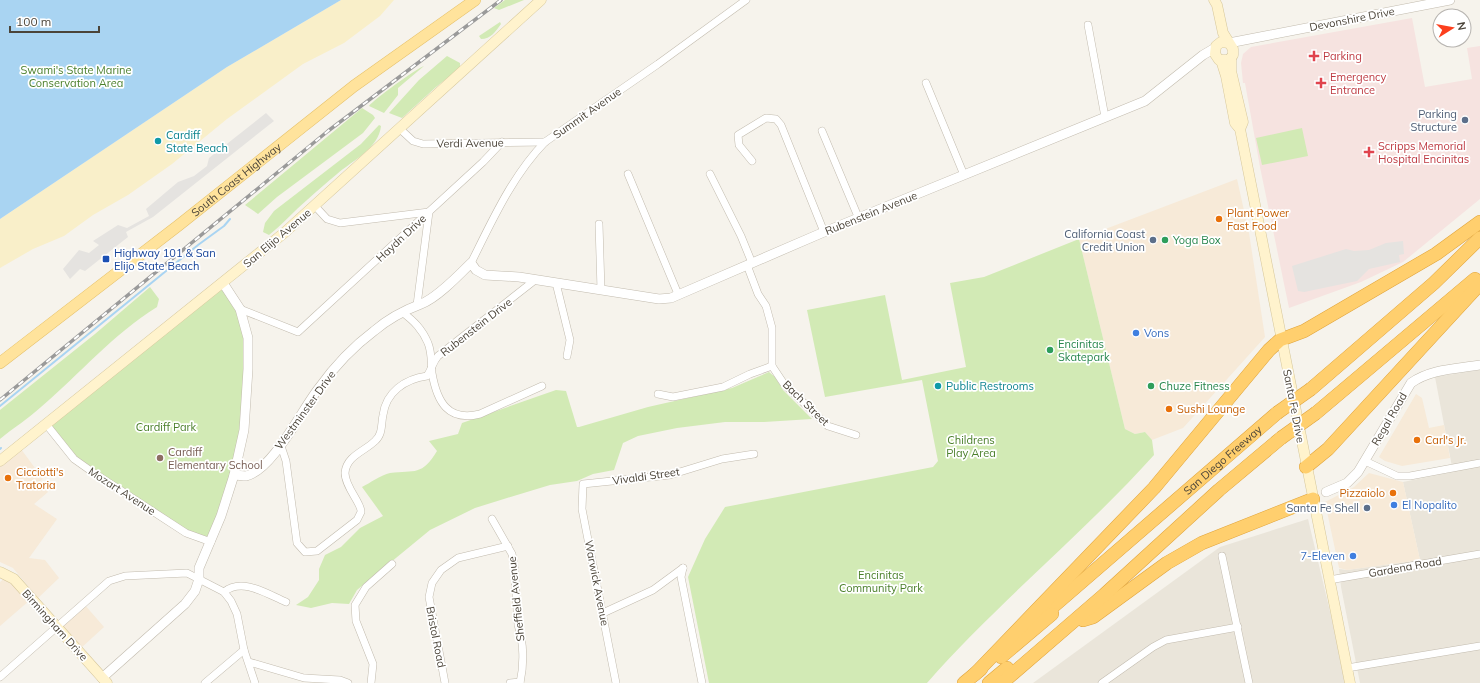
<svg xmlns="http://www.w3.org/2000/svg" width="1480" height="683" font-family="Mulish,sans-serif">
<rect width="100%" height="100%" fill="#f6f3ec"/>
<g fill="#eae5da">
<polygon points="1480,370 1480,683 1360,683 1341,587 1339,569 1347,570 1420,560 1403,482 1453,472 1435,377"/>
<polygon points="1308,519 1347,683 1033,683 1220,547"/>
</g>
<g fill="#f7ead8">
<polygon points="1237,179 1249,233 1265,337 1183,428 1152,440 1145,432 1135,434 1125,429 1079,239"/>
<polygon points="1416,394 1422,398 1429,428 1444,425 1450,458 1402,466 1385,461 1379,457"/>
<polygon points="21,449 43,479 40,481 48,492 34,504 57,519 29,558 45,560 59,578 38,598 13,568 0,562 0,465"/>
<polygon points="1369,473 1403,482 1420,560 1347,570 1339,568 1325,502 1354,487"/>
<polygon points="5,578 9,578 30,600 0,626 0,582"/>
<polygon points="84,604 104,627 81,648 62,625"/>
</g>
<polygon fill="#f6e3e0" points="1412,18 1425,87 1472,79 1467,48 1480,46 1480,199 1403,262 1361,282 1289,308 1260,167 1245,83 1243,83 1241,63 1243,54 1251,47"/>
<g fill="#d2eab5">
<polygon points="505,0 524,0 499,10 494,8"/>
<path d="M500,22L501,24C495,32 491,39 481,39L479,36Z"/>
<polygon points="447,56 460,63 460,68 436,87 402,118 389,113 419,80"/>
<path d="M424,66L398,88V95L384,113L369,106C373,100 417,68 424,66Z"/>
<polygon points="362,108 373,115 375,118 363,133 277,197 258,214 245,205"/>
<path d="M379,125L381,126C379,148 352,161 337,174C327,182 317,191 307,200C294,211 283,224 269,235L263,232L265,223L274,211L361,144Z"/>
<polygon points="1302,128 1308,156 1262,165 1256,138"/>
<path d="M1079,239L1125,429L1135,434L1145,432L1152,440L1154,455C1082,535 998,602 927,683H709L688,577L705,539L725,507L933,467L938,461L922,380L825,397L807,310L885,295L902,380L966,367L950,283L984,277Z"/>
<polygon points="223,283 244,320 244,426 211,541 198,538 78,461 46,424"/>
<path d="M150,287L159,299L157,307C113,334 80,374 41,407C28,419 13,428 0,439V410L95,334Z"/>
<path d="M769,372L775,377L783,390L812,419L764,422H725L677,428L638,436L623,443L614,470L593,474L577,481L550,485L507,498L475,508L430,530L357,590L349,604L332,603L311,608L296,605L308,597L319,580V569L325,555L341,547L360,528L383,516L362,487C370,483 381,475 390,473C415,470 422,476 437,451L429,441L458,434L462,423L556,390L566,391L577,427H579L648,407L732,388Z"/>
</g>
<polygon fill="#f9efc9" points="341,0 394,0 380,16 344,43 303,64 227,119 172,164 128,195 93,215 64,236 33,249 0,268 0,219 227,67"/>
<g fill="#e5e3e0">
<polygon points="266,113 274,121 153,217 126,232 128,237 85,271 80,269 70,279 63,269 79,250 89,253 99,245 93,241 118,225 127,228 149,216 146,209 178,182 194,176 207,166 209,158"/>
<polygon points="1403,241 1404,254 1399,255 1400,262 1369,269 1357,281 1304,292 1298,291 1292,266 1346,249 1354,251 1369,250 1386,243"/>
</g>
<polygon fill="#a9d4f2" points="0,0 341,0 227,67 0,219"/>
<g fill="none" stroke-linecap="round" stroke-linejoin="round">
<g stroke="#a9d4f2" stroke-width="2">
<polyline points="0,406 198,245 224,226 230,219"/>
<polyline points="0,449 1,448"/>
</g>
<g stroke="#c2bbae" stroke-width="8">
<g id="minor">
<polyline points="1088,25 1105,117"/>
<polyline points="926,83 964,175"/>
<polyline points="399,128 413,141 423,144 545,142"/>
<polyline points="822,131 859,219"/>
<polyline points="752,161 739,145 738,135 766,118 776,119 781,125 824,232"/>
<polyline points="628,174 678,294"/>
<polyline points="710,174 741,236 752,263"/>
<polyline points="315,206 327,219 340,223 429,212 417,305"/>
<polyline points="599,224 601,290"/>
<path d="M471,263C492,221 512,176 545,142L658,64L746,0"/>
<polyline points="747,265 758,294 766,306 772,328 772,366 784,384 828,426 856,435"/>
<polyline points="556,283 570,340 567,356"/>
<polyline points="240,309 298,332 483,162 502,142"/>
<path d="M402,312C414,321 422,329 428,343C432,353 431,363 432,373C437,402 448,422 480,414L542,386"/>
<polyline points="658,394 673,397 723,387 750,374 772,366"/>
<polyline points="46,424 74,459 91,471 186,533 211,542"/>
<path d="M281,446L286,461L297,543L305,552L317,551L357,520C358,518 360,514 361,512C362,504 345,487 345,473C346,456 365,451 375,441C383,434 381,424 383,415C386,392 405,379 427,376C432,369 432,363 438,356L535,280"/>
<polyline points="1365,461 1397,476 1410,476 1480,463"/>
<path d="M492,519L512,554L514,563L518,625C524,643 524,665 520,683"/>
<polyline points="1222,556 1249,683"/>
<polyline points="683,568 681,577 702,683"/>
<polyline points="1329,580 1480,554"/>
<path d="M224,592C242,577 267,594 286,602"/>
<polyline points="603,613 653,590 683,568"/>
<polyline points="249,662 304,678 340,680 348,683"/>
<polyline points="1347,668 1480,646"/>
<polyline points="0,677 109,581 125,576 187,573 224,592 231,601 237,614 244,650 255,683"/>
<polyline points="205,683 244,650"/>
<polyline points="371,683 373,664 356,621 355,605 366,587 392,564"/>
<polyline points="445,683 429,597 432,583 441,570 458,558 508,546"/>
<polyline points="510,683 520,682"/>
<polyline points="616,683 582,509 583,484 670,475 722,459 754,454"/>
<polyline points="1102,683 1153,647 1166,640 1238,627"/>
</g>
</g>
<g stroke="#c2bbae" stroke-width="10">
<g id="tertiary">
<polyline points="1229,43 1450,0"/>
<path d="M234,475C238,475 242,476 246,476C273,470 302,409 319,388C334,367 354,346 374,331C388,319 405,310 421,304C437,298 459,275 471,263L476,270L485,275L519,277L659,299L671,298L824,232L1145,101L1203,55L1215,48"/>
<path d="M1326,492L1347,483L1358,472L1411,383C1431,369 1456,369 1480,365"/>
<polyline points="102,678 185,604 195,591 199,579 199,568 221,516 234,475 244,430 248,369 248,338 240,309 223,283"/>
</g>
</g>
<g stroke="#d6c79b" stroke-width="11">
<g id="secondary">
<polyline points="1214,0 1217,5 1223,33 1233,49 1233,55 1229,60 1219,60 1215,54 1216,46 1221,42 1229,43"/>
<polyline points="1231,58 1231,71 1243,122 1240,129"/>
<polyline points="1221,60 1226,76 1235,123 1240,129 1350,683"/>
<polyline points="0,461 284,233 541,0"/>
<polyline points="0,572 14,579 107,683"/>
</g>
</g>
<g stroke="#e6c16a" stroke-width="12">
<g id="primary">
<path id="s1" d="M0,363L179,225L354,86L475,0"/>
</g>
</g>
<g stroke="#e0a43c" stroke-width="14">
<g id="motorway">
<polyline points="1311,389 1434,283 1480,238"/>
<polyline points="1316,413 1475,279"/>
<polyline points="1306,467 1328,449 1480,284"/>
<path id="s2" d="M1041,617L1277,413"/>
<polyline points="1083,620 1093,617 1167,563 1202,543 1313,499"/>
<polyline points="1001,657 1052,614"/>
<polyline points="974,675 1154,488 1269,350 1280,340 1304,331 1436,254 1480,222"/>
<polyline points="964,683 981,669"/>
<polyline points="989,683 1007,668"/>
<polyline points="1002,683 1104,595 1219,490 1281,438"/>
</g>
</g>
<use href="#minor" stroke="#fff" stroke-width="7"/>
<use href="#tertiary" stroke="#fff" stroke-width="9"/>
<use href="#secondary" stroke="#fff3cd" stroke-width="10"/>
<use href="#primary" stroke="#ffe39c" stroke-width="11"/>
<use href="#motorway" stroke="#ffcf6e" stroke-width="13"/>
<g stroke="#9a9a9a" stroke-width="3.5">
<polyline id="rail" points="0,400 328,131 501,0"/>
</g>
<use href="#rail" stroke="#fff" stroke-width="2" stroke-dasharray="6" stroke-linecap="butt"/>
<g stroke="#e0a43c" stroke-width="14" stroke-linecap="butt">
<g id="motorway-bridge">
<polyline points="1277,413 1311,389"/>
<polyline points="1281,438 1316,413"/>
</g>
</g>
<use href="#motorway-bridge" stroke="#ffcf6e" stroke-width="13"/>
</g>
<g fill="#e0444e" stroke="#fff" stroke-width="1.5">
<path d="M1312 50h4v4h4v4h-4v4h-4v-4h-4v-4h4z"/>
<path d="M1319 77h4v4h4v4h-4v4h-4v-4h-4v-4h4z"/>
<path d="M1367 146h4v4h4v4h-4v4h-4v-4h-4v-4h4z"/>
</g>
<g fill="#5c6f8a" stroke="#fff" stroke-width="1.5">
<circle cx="1465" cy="120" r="4"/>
<circle cx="1153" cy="240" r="4"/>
<circle cx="1367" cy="508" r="4"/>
</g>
<g fill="#0f9aa8" stroke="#fff" stroke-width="1.5">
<circle cx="158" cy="141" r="4"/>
<circle cx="938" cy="386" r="4"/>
</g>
<g fill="#e8710a" stroke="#fff" stroke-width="1.5">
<circle cx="1219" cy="219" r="4"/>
<circle cx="1169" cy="409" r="4"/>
<circle cx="1417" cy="440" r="4"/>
<circle cx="8" cy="478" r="4"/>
<circle cx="1393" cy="493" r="4"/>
</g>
<g fill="#2e9e5b" stroke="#fff" stroke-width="1.5">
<circle cx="1165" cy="240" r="4"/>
<circle cx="1050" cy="350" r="4"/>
<circle cx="1151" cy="386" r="4"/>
</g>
<rect fill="#1a4fb4" stroke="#fff" stroke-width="1.5" x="102" y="255" width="8" height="8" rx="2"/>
<g fill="#3f7fe0" stroke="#fff" stroke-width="1.5">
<circle cx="1136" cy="333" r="4"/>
<circle cx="1394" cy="505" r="4"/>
<circle cx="1353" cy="556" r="4"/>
</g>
<circle fill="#8d6e63" stroke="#fff" stroke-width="1.5" cx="160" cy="458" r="4"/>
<g text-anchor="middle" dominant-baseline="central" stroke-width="3.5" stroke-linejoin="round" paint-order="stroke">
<g font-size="11" fill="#4b4439" stroke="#fff">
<text transform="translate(1352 19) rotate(-11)">Devonshire Drive</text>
<text transform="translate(587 113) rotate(-35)">Summit Avenue</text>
<text transform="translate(470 143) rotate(-1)">Verdi Avenue</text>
<text stroke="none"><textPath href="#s1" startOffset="299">South Coast Highway</textPath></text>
<text transform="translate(871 213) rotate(-22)">Rubenstein Avenue</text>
<text transform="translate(277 238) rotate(-40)">San Elijo Avenue</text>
<text transform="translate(401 238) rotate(-43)">Haydn Drive</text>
<text transform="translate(476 327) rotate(-38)">Rubenstein Drive</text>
<text transform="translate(806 403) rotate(44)">Bach Street</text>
<text transform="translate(1294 406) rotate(79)">Santa Fe Drive</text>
<text transform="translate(305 410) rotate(-54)">Westminster Drive</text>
<text transform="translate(1389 419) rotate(-60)">Regal Road</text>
<text stroke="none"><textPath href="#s2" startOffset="240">San Diego Freeway</textPath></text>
<text transform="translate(646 476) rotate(-8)">Vivaldi Street</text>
<text transform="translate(122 491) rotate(33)">Mozart Avenue</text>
<text transform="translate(1405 567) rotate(-10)">Gardena Road</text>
<text transform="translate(597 583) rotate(79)">Warwick Avenue</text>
<text transform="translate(516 599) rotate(-96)">Sheffield Avenue</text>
<text transform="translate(55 625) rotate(48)">Birmingham Drive</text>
<text transform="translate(436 637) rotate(79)">Bristol Road</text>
</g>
<g font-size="11" fill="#be3a42" stroke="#fff" text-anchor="start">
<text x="1323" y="56">Parking</text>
<text x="1330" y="77">Emergency<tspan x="1330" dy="13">Entrance</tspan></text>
<text x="1378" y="146">Scripps Memorial<tspan x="1378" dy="13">Hospital Encinitas</tspan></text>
</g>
<g font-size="11" fill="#4a7f2a" stroke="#fff">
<text x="76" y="70">Swami's State Marine<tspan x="76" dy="13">Conservation Area</tspan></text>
<text x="166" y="427">Cardiff Park</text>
<text x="971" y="440">Childrens<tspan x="971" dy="13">Play Area</tspan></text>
<text x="881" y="575">Encinitas<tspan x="881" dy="13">Community Park</tspan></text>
</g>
<g font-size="11" fill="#4e5e75" stroke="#fff" text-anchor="end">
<text x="1457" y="114">Parking<tspan x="1457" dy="13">Structure</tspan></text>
<text x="1145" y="234">California Coast<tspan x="1145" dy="13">Credit Union</tspan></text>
<text x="1359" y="508">Santa Fe Shell</text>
</g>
<g font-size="11" fill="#0d838f" stroke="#fff" text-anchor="start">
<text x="166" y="135">Cardiff<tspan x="166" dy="13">State Beach</tspan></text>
<text x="946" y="386">Public Restrooms</text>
</g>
<g font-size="11" fill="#c56008" stroke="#fff" text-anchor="start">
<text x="1227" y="213">Plant Power<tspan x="1227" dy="13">Fast Food</tspan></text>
<text x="1177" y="409">Sushi Lounge</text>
<text x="1425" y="440">Carl's Jr.</text>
<text x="16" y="472">Cicciotti's<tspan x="16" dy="13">Tratoria</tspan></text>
<text x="1385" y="493" text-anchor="end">Pizzaiolo</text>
</g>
<g font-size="11" fill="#27864d" stroke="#fff" text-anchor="start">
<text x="1173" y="240">Yoga Box</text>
<text x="1058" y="344">Encinitas<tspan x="1058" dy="13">Skatepark</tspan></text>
<text x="1159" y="386">Chuze Fitness</text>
</g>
<g font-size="11" fill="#164399" stroke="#fff" text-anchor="start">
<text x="114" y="253">Highway 101 &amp; San<tspan x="114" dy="13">Elijo State Beach</tspan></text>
</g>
<g font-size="11" fill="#366cbe" stroke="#fff" text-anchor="start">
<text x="1144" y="333">Vons</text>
<text x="1402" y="505">El Nopalito</text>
<text x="1345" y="556" text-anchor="end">7-Eleven</text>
</g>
<g font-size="11" fill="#785e54" stroke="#fff" text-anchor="start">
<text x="168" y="452">Cardiff<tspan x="168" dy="13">Elementary School</tspan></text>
</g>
</g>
<g transform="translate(1452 28) rotate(79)"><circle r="19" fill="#ffffff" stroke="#b7b4b0"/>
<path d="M0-3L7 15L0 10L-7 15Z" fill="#fc3f1d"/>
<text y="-6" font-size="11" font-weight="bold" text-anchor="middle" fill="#4b4439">N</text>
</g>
<path d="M10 26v6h89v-6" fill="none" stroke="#4b4439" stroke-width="2"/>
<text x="16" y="26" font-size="12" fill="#4b4439" stroke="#ffffff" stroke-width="3" paint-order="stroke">100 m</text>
</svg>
